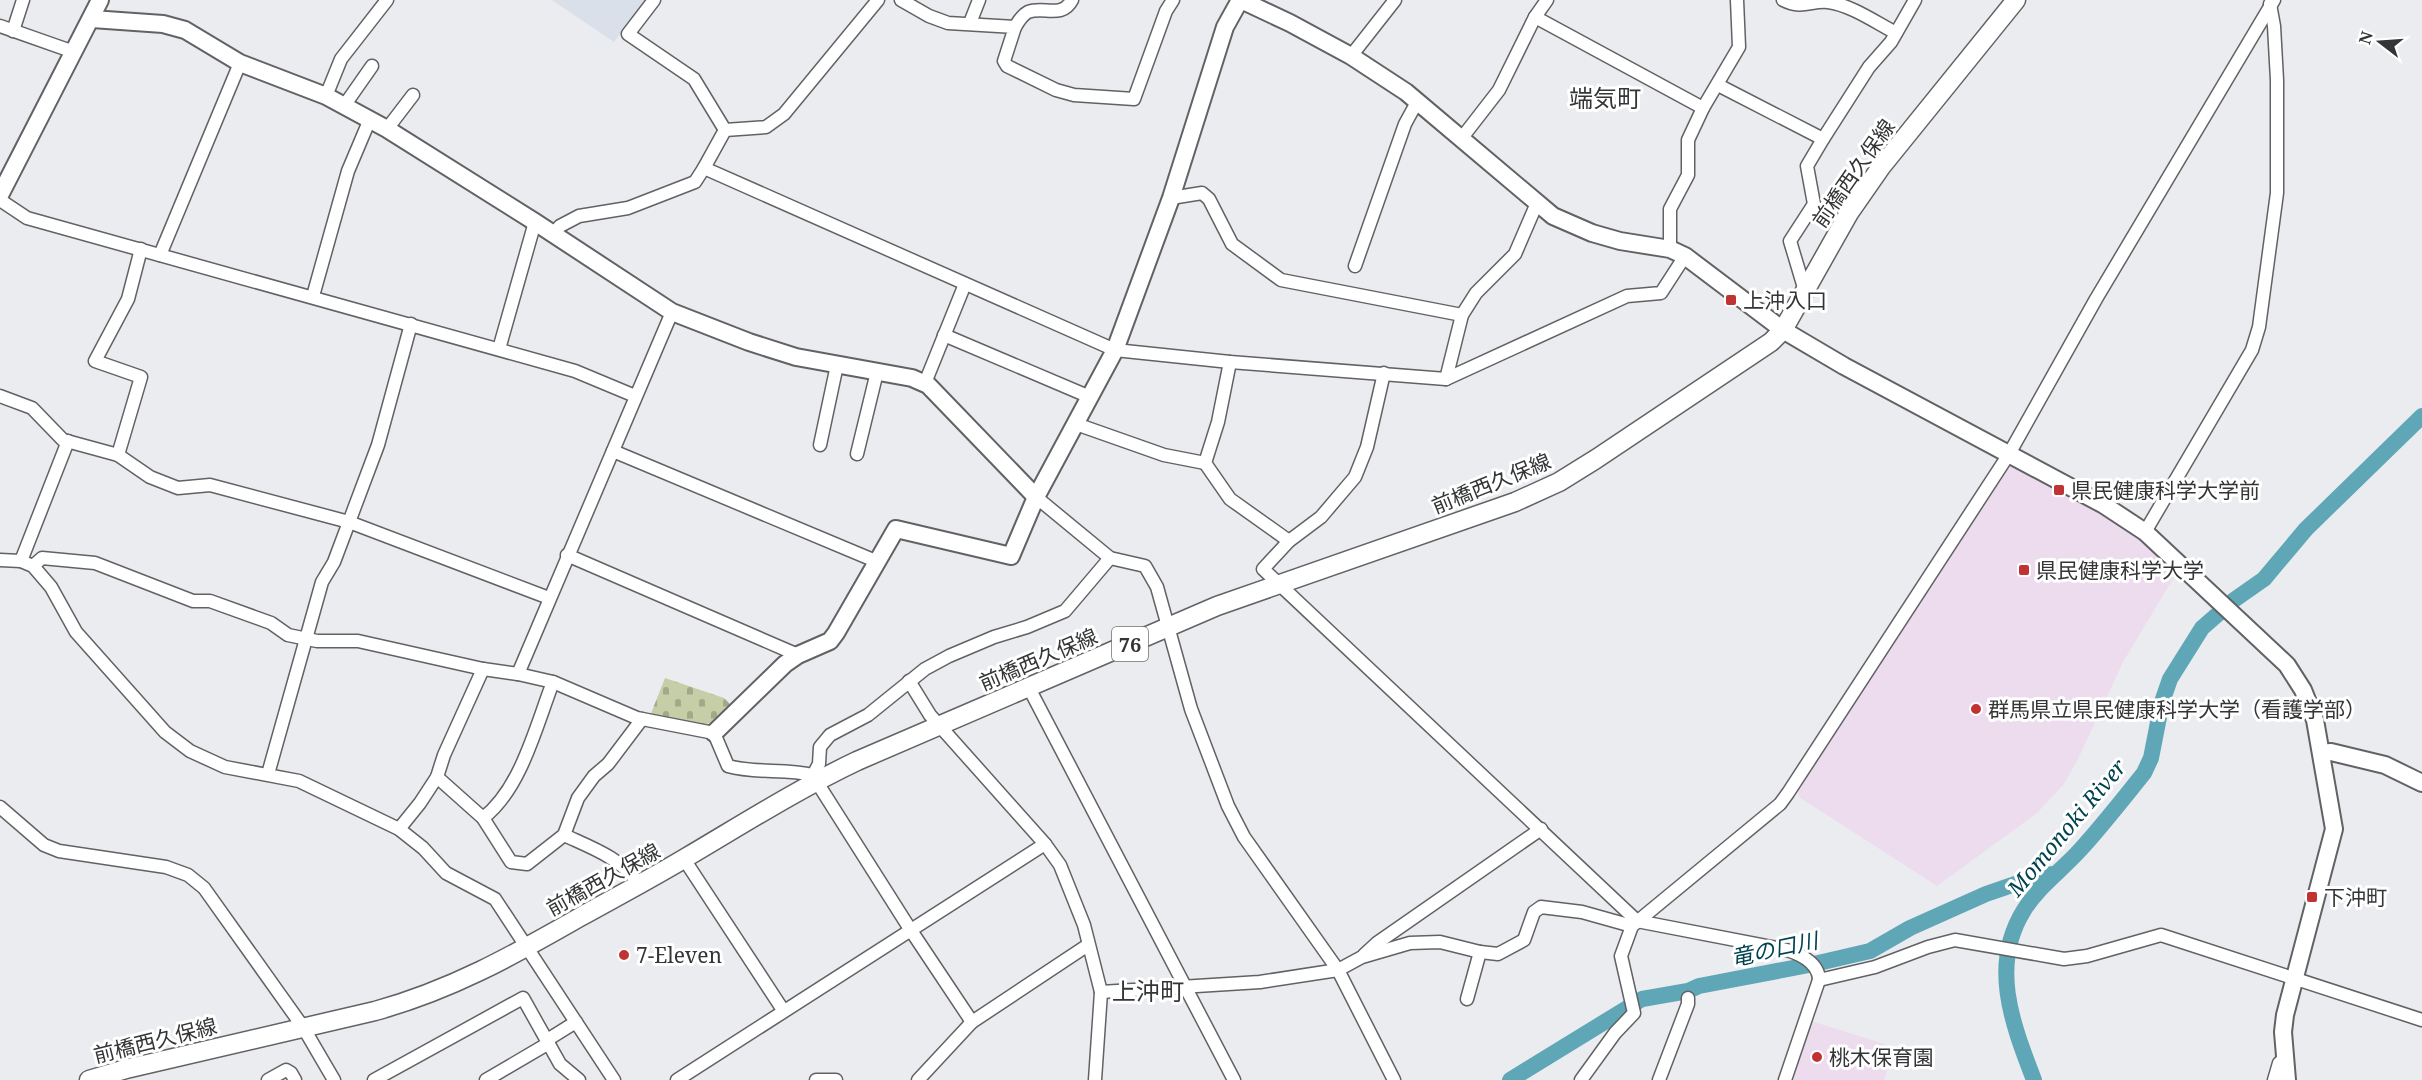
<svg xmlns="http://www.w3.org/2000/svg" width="2422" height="1080" font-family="'Noto Serif','Noto Sans JP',serif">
<defs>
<pattern id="cemetery-stones" width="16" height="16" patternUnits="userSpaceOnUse" patternTransform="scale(1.5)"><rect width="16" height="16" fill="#c6cea7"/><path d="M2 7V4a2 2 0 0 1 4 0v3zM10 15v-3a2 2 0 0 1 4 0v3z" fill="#a2a889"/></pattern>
</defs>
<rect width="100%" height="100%" fill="#eaecef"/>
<polygon fill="#d9e0e9" points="552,0 647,0 614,42"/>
<g fill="#ecdcee">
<polygon points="2009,464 2129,530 2176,574 2123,662 2078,759 2064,784 2037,813 1937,886 1799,797 1798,790"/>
<polygon points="1811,1021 1894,1047 1884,1080 1793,1080"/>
</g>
<polygon fill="url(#cemetery-stones)" points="665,678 724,698 730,704 711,722 701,727 650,716"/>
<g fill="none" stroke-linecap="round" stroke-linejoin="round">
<g stroke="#5fa6b7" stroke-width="16">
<polyline points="1510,1080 1642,999 1688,991 1699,986 1814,964 1870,951 1910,928 1986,894 2041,875 2055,874"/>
<path d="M2034,1080C2013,1025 1989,966 2024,910C2038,887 2062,870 2080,850C2102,826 2123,799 2144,773L2151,758L2162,702L2170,679L2202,628L2234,600L2264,579L2306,529L2422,416"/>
</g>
<g stroke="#606264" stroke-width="15">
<g id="street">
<polyline points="654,0 628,34 694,79 725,130"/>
<polyline points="901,0 929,16 948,23 1015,27 1004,61 1007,66 1056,90 1074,95 1134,99 1166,11 1173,0"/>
<path d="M1783,0C1803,10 1811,0 1828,2C1851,5 1875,22 1896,33"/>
<polyline points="1535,17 1703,108"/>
<polyline points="970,23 979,0"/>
<polyline points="0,26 74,52"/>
<path d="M1015,27C1018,22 1022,15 1028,12C1044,6 1062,19 1072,0"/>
<polyline points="13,31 23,0"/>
<polyline points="1351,56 1395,0"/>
<polyline points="1718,85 1823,139 1869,67 1891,42 1915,0"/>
<polyline points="326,96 341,59 387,0"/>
<polyline points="344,106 372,66"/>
<polyline points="387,129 413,95"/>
<polyline points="725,130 704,168 1115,350 1230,362 1446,379 1627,296 1661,293 1685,256"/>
<polyline points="725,130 766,127 784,114 878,0"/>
<polyline points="1461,139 1499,90 1535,17 1547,0"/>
<polyline points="1171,198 1202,193 1209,199 1232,244 1281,280 1462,315"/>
<polyline points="0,200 27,218 575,371 635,396"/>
<polyline points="553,234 560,226 579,216 628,208 695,182 704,168"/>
<polyline points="141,249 128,299 95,361 141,377 118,455 150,477 178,488 210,485 349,522 549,598"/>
<polyline points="1670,249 1670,209 1688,175 1688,140 1703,108 1739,47 1737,0"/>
<polyline points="160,255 240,63"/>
<polyline points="1355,266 1405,124 1417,102"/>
<polyline points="1805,291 1790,241 1814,204 1807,166 1823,139"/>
<polyline points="313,296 348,171 370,119"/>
<polyline points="944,335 1090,397"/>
<polyline points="499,349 535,222"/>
<path d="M1384,373L1367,447L1355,477L1321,517L1289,541L1263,569L1637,921L1782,949C1797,952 1819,962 1819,980L1785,1080"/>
<polyline points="1446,379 1462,315 1476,293 1515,254 1537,203"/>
<polyline points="925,383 965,284"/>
<polyline points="0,396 32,408 63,440 118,455"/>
<polyline points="1076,424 1164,455 1205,463 1218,422 1230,362"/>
<polyline points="820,445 837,365"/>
<polyline points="613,451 878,562"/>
<polyline points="857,454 877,372"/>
<polyline points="1205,463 1230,499 1289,541"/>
<polyline points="1036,497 1110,558 1145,566 1157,587 1191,709 1228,806 1244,837 1338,970 1394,1080"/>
<polyline points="2145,532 2252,350 2259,327 2277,193 2277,80 2274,26 2270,4"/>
<polyline points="567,555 798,655"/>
<polyline points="0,560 21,561 33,566 51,587 76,632 165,732 190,751 225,767 299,781 399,829 423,848 446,873 495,899 614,1080"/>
<polyline points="21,561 68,441"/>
<path d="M33,566L42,558L95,563L193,601H210L271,623L288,635L317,641H358L483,669L518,674L553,682L637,718L714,733L728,766C756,774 785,768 813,775"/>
<polyline points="518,674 672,312"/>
<polyline points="909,681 930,715 1045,844 1060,865 1084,925 1101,992 1095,1080"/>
<polyline points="1029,688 1234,1080"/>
<polyline points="268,774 322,582 334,562 378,445 411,324"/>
<polyline points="813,775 819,764 820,747 830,735 868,715 925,669 949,656 994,637 1027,627 1065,611 1110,558"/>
<polyline points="813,776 910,929 972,1022"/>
<polyline points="437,777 483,818 511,862 527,864 564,835 578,798 594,776 608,764 642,719"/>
<polyline points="0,807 44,845 59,851 166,867 188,875 204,888 303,1027 334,1080"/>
<path d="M483,818C521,789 536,726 553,682"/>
<polyline points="399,829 420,803 437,777 444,755 483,669"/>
<path d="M564,835C592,848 621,858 639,884"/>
<polyline points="684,859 783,1010"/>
<polyline points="1364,955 1377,943 1541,829"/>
<polyline points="1819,980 1875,967 1928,947 1955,940 2064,959 2087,956 2161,935 2422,1020"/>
<polyline points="1101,992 1260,982 1338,970 1362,957 1410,943 1440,942 1480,952 1498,954 1524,940 1534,912 1541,907 1582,912 1632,926"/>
<polyline points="1467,999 1480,952"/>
<polyline points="547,1040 576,1022"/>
<polyline points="268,1080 286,1070 291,1073 295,1080"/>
<polyline points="374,1080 523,998 560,1064 579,1080"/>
<polyline points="486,1080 549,1043"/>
<polyline points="677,1080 1045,844"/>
<polyline points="816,1080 836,1080"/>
<polyline points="918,1080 972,1022 1088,945"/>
<polyline points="1581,1080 1615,1033 1634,1013 1621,956 1632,926 1780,804 1788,793 2009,454 2096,299 2274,0"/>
<polyline points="1659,1080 1688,1004 1688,998"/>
<polyline points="2274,1080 2279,1063 2285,1058"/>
</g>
</g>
<g stroke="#606264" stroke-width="20">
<g id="secondary">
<polyline points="1241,0 1290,23 1351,56 1406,92 1553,216 1592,233 1620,241 1670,249 1685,256 1783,330 1844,366 2104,505 2145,532 2287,665 2303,690 2315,720 2334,829 2285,1015 2283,1032 2287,1080"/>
<polyline points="92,19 163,24 185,30 240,63 326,96 387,129 535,222 672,312 749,342 796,357 912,378 928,385 1036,497"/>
<polyline points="0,195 100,0"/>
<polyline points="714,733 785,664 798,655 830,641 836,633 896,529 1011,556 1036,497 1115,350 1171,198 1225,27 1240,0"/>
<polyline points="2322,753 2331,752 2385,765 2422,783"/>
</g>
</g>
<g stroke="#606264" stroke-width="21">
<path id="primary" d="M89,1080L126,1069L375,1011C451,990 512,956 580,917C616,897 652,878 687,857C743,824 798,789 857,761L1217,606L1515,502L1559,482L1596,459L1771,342L1783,330L1849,213L1881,167L2016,0"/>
</g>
<use href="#street" stroke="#fff" stroke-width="12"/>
<use href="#secondary" stroke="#fff" stroke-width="16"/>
<use href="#primary" stroke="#fff" stroke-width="18"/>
</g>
<g fill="#c13232" stroke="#fff" stroke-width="2">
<rect x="1725" y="294" width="12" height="12" rx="3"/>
<rect x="2053" y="484" width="12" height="12" rx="3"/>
<rect x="2018" y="564" width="12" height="12" rx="3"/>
<circle cx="1976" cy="709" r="6"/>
<rect x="2306" y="891" width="12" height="12" rx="3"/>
<circle cx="624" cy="955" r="6"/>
<circle cx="1817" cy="1057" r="6"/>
</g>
<g text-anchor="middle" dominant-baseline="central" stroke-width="6" stroke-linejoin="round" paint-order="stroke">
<rect fill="#fff" stroke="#717272" stroke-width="1.5" x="1112" y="627" width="36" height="34" rx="4.5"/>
<g font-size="20" font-weight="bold" fill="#343536">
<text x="1130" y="644">76</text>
</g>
<g font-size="21" fill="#343536" stroke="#fff">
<text transform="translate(1853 173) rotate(-55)">前橋西久保線</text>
<text transform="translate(1491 483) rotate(-22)">前橋西久保線</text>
<text transform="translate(1038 659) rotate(-23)">前橋西久保線</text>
<text transform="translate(603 879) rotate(-29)">前橋西久保線</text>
<text transform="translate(155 1040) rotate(-14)">前橋西久保線</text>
</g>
<g font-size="21" fill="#343536" stroke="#fff" text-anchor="start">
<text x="1743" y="300">上沖入口</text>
<text x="2071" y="490">県民健康科学大学前</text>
<text x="2036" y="570">県民健康科学大学</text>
<text x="1988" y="709">群馬県立県民健康科学大学（看護学部）</text>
<text x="2324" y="897">下沖町</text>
<text x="636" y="955">7-Eleven</text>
<text x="1829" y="1057">桃木保育園</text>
</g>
<g font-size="22" font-style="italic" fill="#004350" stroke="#fff">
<text transform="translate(2066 827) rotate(-50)">Momonoki River</text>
<text transform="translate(1774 948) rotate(-12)">竜の口川</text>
</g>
<g font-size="24" fill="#343536" stroke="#fff">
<text x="1605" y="97">端気町</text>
<text x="1148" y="990">上沖町</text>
</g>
</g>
<g transform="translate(2380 42) rotate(287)" stroke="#ffffff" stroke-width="4.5" paint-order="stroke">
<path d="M0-4.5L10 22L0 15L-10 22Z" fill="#343536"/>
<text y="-9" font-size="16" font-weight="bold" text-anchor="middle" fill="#343536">N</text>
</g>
</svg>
